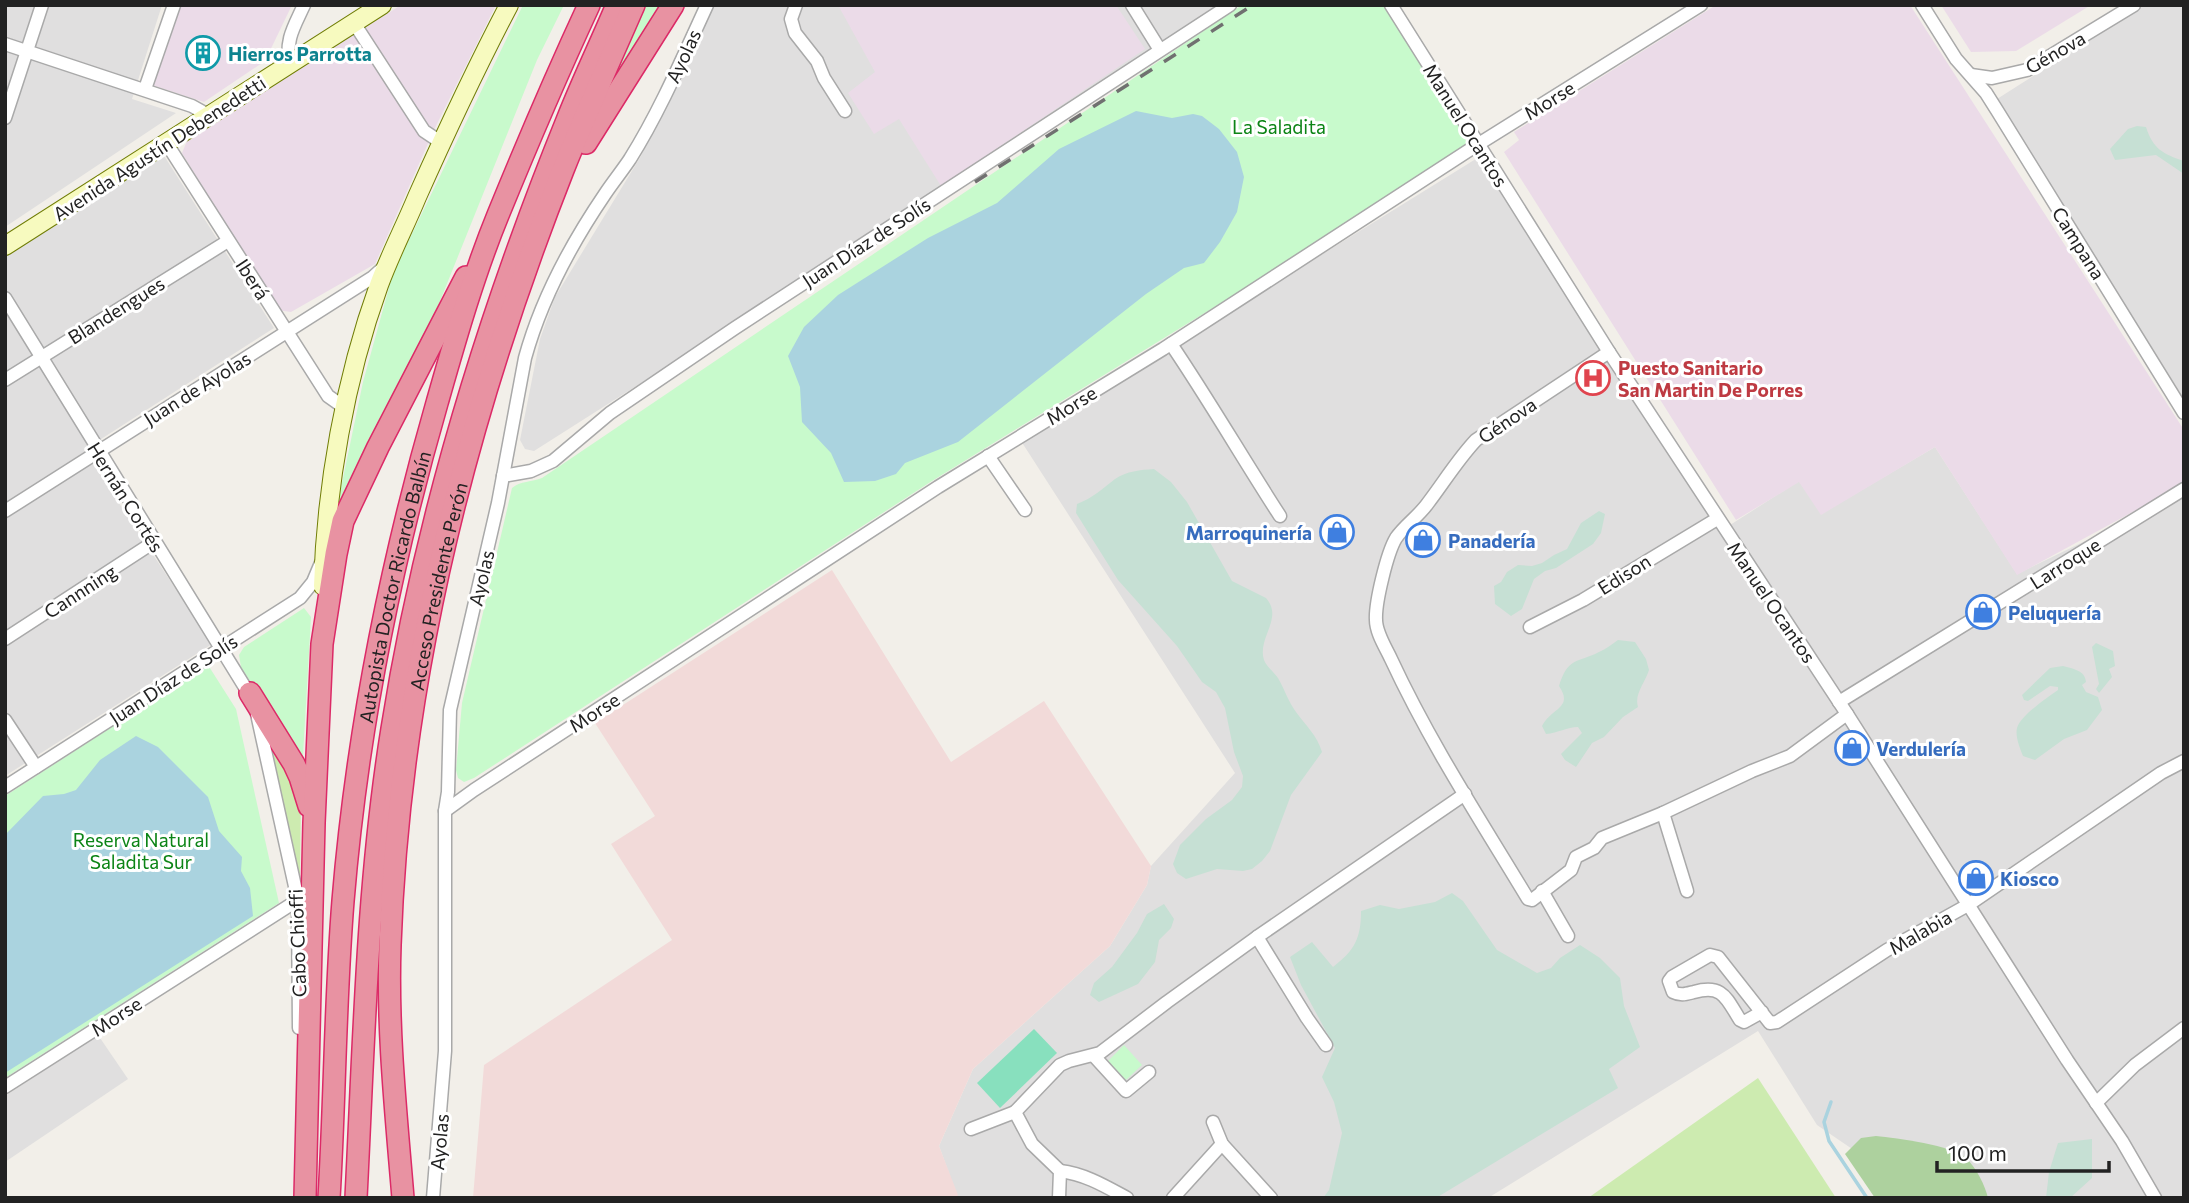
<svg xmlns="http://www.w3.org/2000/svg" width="2189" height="1203" font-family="Commissioner,sans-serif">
<rect width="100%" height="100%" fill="#f2efe9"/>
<g fill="#e0dfdf">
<polygon points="5,5 162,5 132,99 176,113 5,227"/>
<polygon points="711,5 1236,5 534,451 525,449 520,440 540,339 555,297 641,156"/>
<polygon points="2145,5 2184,5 2184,399 1997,99"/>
<polygon points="161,151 274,328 84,450 212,644 5,776 5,251"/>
<polygon points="1479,157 1719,532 1799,481 1821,514 1935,447 2017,574 2184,493 2184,1198 1924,1198 1817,1125 1758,1031 1488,1198 956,1198 957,1195 939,1146 973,1069 1110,946 1147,885 1151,866 1235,773 1021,441"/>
<polygon points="98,1035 128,1079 5,1162 5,1096"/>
</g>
<polygon fill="#f2dad9" points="832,570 951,762 1044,701 1151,866 1147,885 1110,946 973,1069 939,1146 958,1195 956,1198 473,1198 484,1065 672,940 611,844 655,816 595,723"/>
<g fill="#ebdbe8">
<polygon points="180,5 292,5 265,61 204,102 152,85"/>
<polygon points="401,5 496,5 433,132 375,264 291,312 277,310 182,153 187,141"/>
<polygon points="838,5 1116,5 1145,49 941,186 899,119 874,134 848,93 875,72"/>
<polygon points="1716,5 1910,5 2184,430 2184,484 2017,575 1935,447 1821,515 1799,482 1736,520 1504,152 1519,140 1514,132"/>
<polygon points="1941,5 2091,5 2016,51 1971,52"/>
</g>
<g fill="#cdebb0">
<polygon points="267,737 301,797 300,878"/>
<polygon points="1758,1078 1836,1198 1588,1198"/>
</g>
<path fill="#add19e" d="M1876,1136C1897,1138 1952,1145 1967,1159C1976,1168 1985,1185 1988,1198H1875L1845,1154L1861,1138Z"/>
<g fill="#c6e0d4">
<path d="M2137,126L2146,127C2153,149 2163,154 2184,161V174L2156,155L2115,160L2110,149L2128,129Z"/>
<path d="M1154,469L1171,482L1187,502L1232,581L1266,598C1284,618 1257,638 1264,660C1266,666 1274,672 1278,678C1284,688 1288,701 1296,712C1306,726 1317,735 1322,752L1291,795L1270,851L1262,861L1252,869L1243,871L1217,869L1186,879L1177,873L1173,864L1180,845L1206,819L1232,800L1242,787L1243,776L1234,752L1225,708L1216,692L1202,682L1177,646L1118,580L1076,513L1077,504C1093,498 1102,489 1115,479C1127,471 1140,470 1154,469Z"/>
<polygon points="1599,511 1605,514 1601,533 1593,544 1556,568 1545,571 1534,579 1522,609 1511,616 1495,604 1494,586 1501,582 1507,572 1518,565 1532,566 1542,563 1554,555 1567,549 1581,523"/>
<path d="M1618,640L1635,642L1646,659L1649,670C1645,683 1634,694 1638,707L1623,717L1604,737L1592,743L1576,767L1565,760L1561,754L1582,733L1578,727C1567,727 1558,733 1546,734L1542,726C1551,708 1574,708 1559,686C1568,657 1577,663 1599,652C1606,649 1612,644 1618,640Z"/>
<polygon points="2096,643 2113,651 2115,666 2109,669 2112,677 2099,693 2096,689 2099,684 2092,647"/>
<path d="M2063,666C2073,669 2085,670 2086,682L2082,685L2086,692L2098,697L2102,710L2087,730L2064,739L2035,760L2023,756C2020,748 2015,737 2017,728C2021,715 2047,698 2058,690V687L2050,686L2028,701L2024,700L2022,695L2050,668Z"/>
<path d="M1452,893L1463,901L1497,950L1537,973L1551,968L1560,958L1580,945L1600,958L1620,978L1624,1006L1640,1047L1609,1069L1618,1088L1436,1198H1323L1329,1190L1342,1133L1334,1102L1322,1077L1335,1048L1301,985L1290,957L1312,942L1333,967C1355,950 1361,938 1361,911L1380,905L1399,909L1435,902Z"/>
<polygon points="1164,904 1174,919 1171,928 1159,940 1155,962 1138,984 1099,1002 1090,995 1094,983 1112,967 1137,933 1147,914"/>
<polygon points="2092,1139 2092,1178 2070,1198 2046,1198 2049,1172 2058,1143"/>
</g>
<g fill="#c8facc">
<polygon points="523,5 564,5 537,60 438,306 337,507 363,382 393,273"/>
<polygon points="644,5 665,5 597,115"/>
<path d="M1242,5H1391L1477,145L932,481L474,778L464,782L458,778L456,770L462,703L512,488C520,481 532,482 542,478Z"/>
<polygon points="304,608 311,617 303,756 299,757 241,667 239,655 244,647"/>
<polygon points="208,665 236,709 279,903 5,1078 5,796"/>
<polygon points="1124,1045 1142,1065 1126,1080 1108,1061"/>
</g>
<polygon fill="#88e0be" points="1034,1029 1057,1053 1000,1108 977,1083"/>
<g fill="#aad3df">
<polygon points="1136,111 1172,118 1193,114 1202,116 1219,129 1237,152 1244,177 1237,212 1220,242 1204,263 1184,268 1146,294 958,442 905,463 896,474 875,481 844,482 831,453 802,422 800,387 788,356 804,327 838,295 928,238 997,203 1059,149"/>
<polygon points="136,736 158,747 208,797 219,831 242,857 241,871 250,888 253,916 5,1073 5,835 43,796 64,794 76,790 100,760"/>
</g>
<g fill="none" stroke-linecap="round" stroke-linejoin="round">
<polyline stroke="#aad3df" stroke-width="3.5" points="1831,1102 1824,1122 1829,1141 1867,1198"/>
<g stroke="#a9a9a9" stroke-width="15">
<g id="street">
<polyline points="796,5 791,19 795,33 817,61 824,78 845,111"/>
<polyline points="1132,5 1160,50"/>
<polyline points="1391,5 1609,352 1847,714 2067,1060 2122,1141 2155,1198"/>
<polyline points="1922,5 1956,59 1986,93 1998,112 2184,413"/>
<polyline points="354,23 424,131 442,143"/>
<polyline points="5,44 192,106 210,116"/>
<path d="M289,65C286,38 293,29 304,5"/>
<polyline points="1971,75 1992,78 2027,70 2134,5"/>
<polyline points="145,89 174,5"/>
<polyline points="5,118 42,5"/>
<polyline points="167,144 328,396 345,408"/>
<polyline points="5,298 251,697"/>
<path d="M1171,344C1209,400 1243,459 1280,516"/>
<path d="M1609,352L1476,440C1458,459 1444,482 1428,503C1419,516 1405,525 1396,538C1387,553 1375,603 1376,620C1376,633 1386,648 1391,659C1430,743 1481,821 1528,899L1532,900L1571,870L1576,857L1594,848L1602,838L1663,813L1752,771L1790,756L1847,714"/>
<polyline points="5,380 228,241"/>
<polyline points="988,456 1025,510"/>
<polyline points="503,476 531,471 553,461 610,413 735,328 1230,5"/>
<polyline points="5,511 373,277 384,267"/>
<polyline points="1530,627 1583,600 1717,519"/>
<polyline points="5,639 154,542"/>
<polyline points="1839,702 2184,489"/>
<polyline points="257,714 298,900 299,1028"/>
<polyline points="5,720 36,767"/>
<polyline points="5,787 300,598 313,582 321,563"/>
<polyline points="445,811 474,790 938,487 1163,349 1477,145 1701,5"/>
<polyline points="1663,813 1687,891"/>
<polyline points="1542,891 1568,936"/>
<polyline points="1257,937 1307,1018 1326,1045"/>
<path d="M1762,1012L1744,1022L1740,1020C1726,998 1723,984 1694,992C1686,994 1681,996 1673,992L1669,981L1672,977L1710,955L1718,957L1770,1023L1777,1022L1887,950L1968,905L2161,773L2184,761"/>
<polyline points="1094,1056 1126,1091 1149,1072"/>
<polyline points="5,1087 298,900"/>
<polyline points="2096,1103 2135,1065 2184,1028"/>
<polyline points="1213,1122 1222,1144 1271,1198"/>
<polyline points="971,1129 1015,1112"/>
<path d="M1060,1171C1085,1174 1105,1186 1127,1198"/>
<path d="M433,1198L445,1051V811L448,792L450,710L498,503L525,358C541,300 571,244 605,194C613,182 622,171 630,159C660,111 683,57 707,5"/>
<polyline points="1059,1198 1060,1171 1032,1144 1015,1112 1060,1065 1069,1061 1100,1053 1167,1002 1257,937 1465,794"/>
<polyline points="1173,1198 1222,1144"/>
</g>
</g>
<g stroke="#707d05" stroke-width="20">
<g id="secondary">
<polyline points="5,246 382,5"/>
<path d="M323,586C326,487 345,379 379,285C390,255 405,226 417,197C446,132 476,68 509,5"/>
</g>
</g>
<g stroke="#dc2a67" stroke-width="24">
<g id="highway">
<polyline points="586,143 673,5"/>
<polyline points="250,693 294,764 300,777 309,806"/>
<polyline points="305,1198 314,823 322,644 336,554 343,521 378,447 466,277"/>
<path id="s1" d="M329,1198C335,1099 335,1000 343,901C357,732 390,566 437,403C455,340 473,276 498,215C527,144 557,74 589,5"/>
<path d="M356,1198C364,1041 367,884 392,729C425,519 488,315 568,118C583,80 601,43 617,5"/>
<path id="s2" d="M403,1198C396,1113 387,1029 390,945C399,680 466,416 563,170C585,115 610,60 634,5"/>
</g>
</g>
<use href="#street" stroke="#fff" stroke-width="12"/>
<use href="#secondary" stroke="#f7fabf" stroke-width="18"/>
<use href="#highway" stroke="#e892a2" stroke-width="21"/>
<polyline stroke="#707070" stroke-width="3.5" stroke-dasharray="14 14" stroke-linecap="butt" points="975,182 1253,5"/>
</g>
<defs>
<g id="building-ring" transform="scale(1.75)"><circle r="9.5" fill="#fff" stroke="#0f9aa8" stroke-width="1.5"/><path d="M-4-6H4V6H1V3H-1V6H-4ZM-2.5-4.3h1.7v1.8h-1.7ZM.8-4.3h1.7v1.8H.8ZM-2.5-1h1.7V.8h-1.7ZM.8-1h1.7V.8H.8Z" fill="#0f9aa8"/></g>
<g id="hospital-ring" transform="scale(1.75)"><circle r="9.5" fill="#fff" stroke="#e0444e" stroke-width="1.5"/><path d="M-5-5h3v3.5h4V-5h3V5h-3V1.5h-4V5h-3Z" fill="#e0444e"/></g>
<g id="shop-ring" transform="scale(1.75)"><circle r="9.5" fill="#fff" stroke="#3f7fe0" stroke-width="1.5"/><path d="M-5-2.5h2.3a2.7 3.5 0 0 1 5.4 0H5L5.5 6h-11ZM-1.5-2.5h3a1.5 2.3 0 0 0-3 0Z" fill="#3f7fe0"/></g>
</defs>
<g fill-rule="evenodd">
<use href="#building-ring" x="203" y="53"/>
<use href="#hospital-ring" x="1593" y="378"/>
<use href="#shop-ring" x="1337" y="532"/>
<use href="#shop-ring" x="1423" y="540"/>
<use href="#shop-ring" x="1983" y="612"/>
<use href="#shop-ring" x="1852" y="748"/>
<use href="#shop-ring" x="1976" y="878"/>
</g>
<g text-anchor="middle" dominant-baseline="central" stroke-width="6" stroke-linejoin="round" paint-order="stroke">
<g font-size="19" fill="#222" stroke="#fff">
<text transform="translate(2055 52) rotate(-30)">Génova</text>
<text transform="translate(683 56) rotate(-65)">Ayolas</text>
<text transform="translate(1549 100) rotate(-32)">Morse</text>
<text transform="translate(1466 125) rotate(58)">Manuel Ocantos</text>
<text transform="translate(159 148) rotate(-33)">Avenida Agustín Debenedetti</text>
<text transform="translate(866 242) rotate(-33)">Juan Díaz de Solís</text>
<text transform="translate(2079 243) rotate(58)">Campana</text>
<text transform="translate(253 279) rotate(57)">Iberá</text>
<text transform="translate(116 310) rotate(-32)">Blandengues</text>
<text transform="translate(197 388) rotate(-32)">Juan de Ayolas</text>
<text transform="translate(1071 405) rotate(-32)">Morse</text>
<text transform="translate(1507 420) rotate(-34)">Génova</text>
<text transform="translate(126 497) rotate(58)">Hernán Cortés</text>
<text transform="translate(2065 563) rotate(-32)">Larroque</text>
<text transform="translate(1624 574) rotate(-32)">Edison</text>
<text transform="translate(481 578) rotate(-77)">Ayolas</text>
<text stroke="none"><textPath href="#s1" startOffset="616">Autopista Doctor Ricardo Balbín</textPath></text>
<text stroke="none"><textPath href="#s2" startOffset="616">Acceso Presidente Perón</textPath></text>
<text transform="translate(80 591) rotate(-33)">Cannning</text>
<text transform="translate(1772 602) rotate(56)">Manuel Ocantos</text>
<text transform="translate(173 679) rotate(-33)">Juan Díaz de Solís</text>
<text transform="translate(594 712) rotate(-33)">Morse</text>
<text transform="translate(1920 932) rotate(-30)">Malabia</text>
<text transform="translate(297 943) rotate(-92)">Cabo Chioffi</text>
<text transform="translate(116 1016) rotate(-33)">Morse</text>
<text transform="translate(439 1142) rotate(-85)">Ayolas</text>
</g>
<g font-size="19" font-weight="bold" fill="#0d838f" stroke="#fff" text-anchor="start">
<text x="228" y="53">Hierros Parrotta</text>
</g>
<g font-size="19" fill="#0c8416" stroke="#fff">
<text x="1279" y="126">La Saladita</text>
<text x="141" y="839">Reserva Natural<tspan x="141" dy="22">Saladita Sur</tspan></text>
</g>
<g font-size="19" font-weight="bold" fill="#be3a42" stroke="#fff" text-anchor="start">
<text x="1618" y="367">Puesto Sanitario<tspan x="1618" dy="22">San Martin De Porres</tspan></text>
</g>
<g font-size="19" font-weight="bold" fill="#366cbe" stroke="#fff" text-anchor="start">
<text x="1312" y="532" text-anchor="end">Marroquinería</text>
<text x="1448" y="540">Panadería</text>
<text x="2008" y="612">Peluquería</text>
<text x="1876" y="748">Verdulería</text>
<text x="2000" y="878">Kiosco</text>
</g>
</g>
<rect width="2189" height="1203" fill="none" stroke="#222222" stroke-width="14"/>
<path d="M1937 1161v10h172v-10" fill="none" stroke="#222222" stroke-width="3.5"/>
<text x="1948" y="1161" font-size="21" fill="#222222" stroke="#ffffff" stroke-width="5" paint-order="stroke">100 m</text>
</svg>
